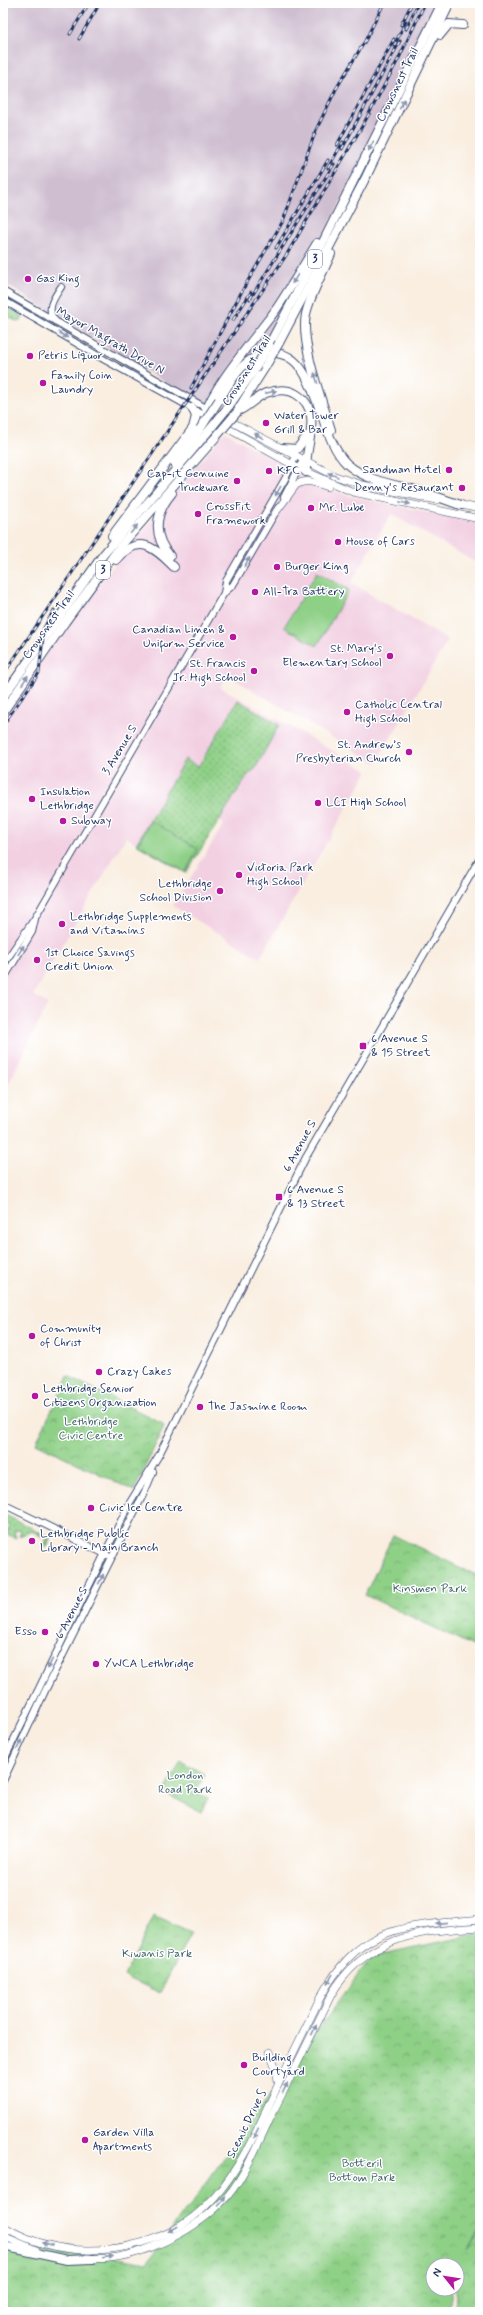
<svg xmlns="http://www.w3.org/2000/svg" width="483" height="2315" font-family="Mynerve,sans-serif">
<defs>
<pattern id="grass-dots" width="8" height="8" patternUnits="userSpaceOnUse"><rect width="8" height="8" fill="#8fd087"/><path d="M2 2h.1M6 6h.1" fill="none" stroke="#74a972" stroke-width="1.8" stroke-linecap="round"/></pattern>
<pattern id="park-crowns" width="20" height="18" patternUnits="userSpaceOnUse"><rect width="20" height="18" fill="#8fd087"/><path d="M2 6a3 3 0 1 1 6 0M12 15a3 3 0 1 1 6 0" fill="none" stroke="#74a972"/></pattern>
</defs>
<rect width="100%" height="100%" fill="#fff"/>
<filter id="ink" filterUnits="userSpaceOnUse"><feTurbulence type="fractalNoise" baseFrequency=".025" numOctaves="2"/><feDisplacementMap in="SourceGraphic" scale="8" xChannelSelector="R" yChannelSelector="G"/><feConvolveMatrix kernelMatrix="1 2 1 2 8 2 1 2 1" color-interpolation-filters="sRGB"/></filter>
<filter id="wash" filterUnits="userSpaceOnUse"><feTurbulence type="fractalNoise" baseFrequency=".012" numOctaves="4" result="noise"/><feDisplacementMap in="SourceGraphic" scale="16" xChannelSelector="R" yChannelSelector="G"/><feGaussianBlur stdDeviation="0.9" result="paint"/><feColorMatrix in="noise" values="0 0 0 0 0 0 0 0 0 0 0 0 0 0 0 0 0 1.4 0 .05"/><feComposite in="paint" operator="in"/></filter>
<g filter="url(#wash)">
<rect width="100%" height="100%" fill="#f9eee0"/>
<polygon fill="#f2d0e2" points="225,432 319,486 354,497 480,523 480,565 391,514 351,583 448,640 376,763 227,675 220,687 368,771 260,958 173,906 224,824 218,820 186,873 126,837 33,995 48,1004 3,1095 3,717 68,621"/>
<polygon fill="#cfbed0" points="3,3 442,3 263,356 243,365 211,411 3,283"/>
<g fill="url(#grass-dots)" stroke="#558072">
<polygon points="3,305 22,316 22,320 18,322 3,314"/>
<polygon points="238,700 279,725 255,769 247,776 186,873 136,844 185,759 198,767"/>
<polygon points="3,1514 50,1537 48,1546 43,1548 47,1539 32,1531 19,1536 21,1530 14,1531 16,1538 6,1534 10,1526 3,1522"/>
</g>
<g fill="url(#park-crowns)" stroke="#558072">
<polygon points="68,1376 162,1423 164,1426 134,1491 36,1443"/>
<polygon points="393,1535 480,1577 480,1631 473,1646 365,1595"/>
<polygon points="181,1761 205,1774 196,1792 208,1798 201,1812 164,1793"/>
<polygon points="154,1916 191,1933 160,1993 124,1976"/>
<polygon points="480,1934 480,2230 468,2250 480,2232 480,2312 455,2312 457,2265 433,2265 433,2289 452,2289 449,2312 3,2312 3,2239 147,2263 372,1956"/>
</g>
<g fill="#8fd087" stroke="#558072">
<polygon points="317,572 349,590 317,646 284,627"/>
<polygon points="151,821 198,849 185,872 138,844"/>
</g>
</g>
<g filter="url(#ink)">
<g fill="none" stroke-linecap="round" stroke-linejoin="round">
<g stroke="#3c4c72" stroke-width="8">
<g id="secondary">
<polyline points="3,291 206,408"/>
<polyline points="3,300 105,360 206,416"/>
<path d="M55,321C45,309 54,298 61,287"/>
<polyline points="284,497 303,460"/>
<polyline points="224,593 226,581 285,479 296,456"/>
<polyline points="3,965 35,918 224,593 233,585 278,508"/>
<polyline points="3,980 32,932 35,919"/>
<polyline points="3,1504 107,1555"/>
<polyline points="3,1762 129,1504 159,1455 305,1159 480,858"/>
<polyline points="3,1781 45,1691 145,1491 153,1472"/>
</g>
</g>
<g stroke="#3c4c72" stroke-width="8">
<g id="primary">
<polyline points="207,409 335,476 363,485 437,500"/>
<polyline points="206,416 298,468 353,492 480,519"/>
<polyline points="457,504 480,509"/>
<path d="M276,512L296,485C306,478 317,483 328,487"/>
<polyline points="270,2052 277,2072 278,2082"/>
<path d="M3,2226C36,2246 73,2253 110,2249C206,2238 237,2174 273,2096C288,2063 304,2031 320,1998C361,1923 403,1927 480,1919"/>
<polyline points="3,2236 36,2250"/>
<path d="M87,2258C132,2263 190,2234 221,2203C242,2183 257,2146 269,2120C290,2078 311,2037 331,1995C365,1937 418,1931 480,1927"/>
</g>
</g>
<g stroke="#3c4c72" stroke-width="10">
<g id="highway">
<polyline points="440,35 449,24 463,25"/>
<path d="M331,254C323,273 311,293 306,314C300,344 322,400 331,430"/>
<polyline points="279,343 366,177 450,3"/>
<polyline points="269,345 314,260 442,3"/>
<path d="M219,400C232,379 246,352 274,353C318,354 317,436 347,464C367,482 398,485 423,492C436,496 448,501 461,505"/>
<polyline points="229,406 254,370"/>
<polyline points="239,408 265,367"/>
<path d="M238,411C248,407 256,397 266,393C276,390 288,389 296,394C325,411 304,446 306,472"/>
<path d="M206,416C203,398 264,327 277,308C291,287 304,265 317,243"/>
<polyline points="282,448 297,449 307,436"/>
<polyline points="174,463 200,429"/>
<polyline points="112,536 193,428 196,416 192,408"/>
<path d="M170,556C152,535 155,513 172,493"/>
<path d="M116,560C139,533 154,547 174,567"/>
<polyline points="3,697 103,555 207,433"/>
<polyline points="3,712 65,622 119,548 215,438"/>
<polyline points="3,2246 67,2260 93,2259"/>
</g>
</g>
<use href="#secondary" stroke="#fff" stroke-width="6"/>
<use href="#primary" stroke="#fff" stroke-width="7"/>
<use href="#highway" stroke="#fff" stroke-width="8"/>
<g stroke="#1b2f5e" stroke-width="3">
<g id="rail">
<polyline points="401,25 412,3"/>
<polyline points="406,29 418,3"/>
<polyline points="70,34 89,3"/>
<polyline points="79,39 100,3"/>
<polyline points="394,46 406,21"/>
<polyline points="337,145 394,39"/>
<polyline points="342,149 400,41"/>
<polyline points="328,168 343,142"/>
<polyline points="276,248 328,160"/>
<polyline points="250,299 334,164"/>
<polyline points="233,320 251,292"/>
<polyline points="191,388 242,291 283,221 316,130 336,89 365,41 384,3"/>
<polyline points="3,675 287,254 364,123 399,58 425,3"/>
<polyline points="3,725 39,673 44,628 54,610"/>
</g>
</g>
<use href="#rail" stroke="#fff" stroke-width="1.5" stroke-dasharray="4.5" stroke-linecap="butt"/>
<g stroke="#3c4c72" stroke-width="10" stroke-linecap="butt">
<g id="highway-bridge">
<polyline points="265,367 279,343"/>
<polyline points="254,370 269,345"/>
<polyline points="200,429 219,400"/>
<polyline points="207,433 229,406"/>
<polyline points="215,438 238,411"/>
</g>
</g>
<use href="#highway-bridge" stroke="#fff" stroke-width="8"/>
</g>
<defs><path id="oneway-solid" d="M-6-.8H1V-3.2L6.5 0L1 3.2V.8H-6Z"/></defs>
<g fill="#8d97ae">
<use href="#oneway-solid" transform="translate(402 104) rotate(-64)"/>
<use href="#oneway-solid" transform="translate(371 146) rotate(117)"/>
<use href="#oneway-solid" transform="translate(295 279) rotate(122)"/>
<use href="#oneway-solid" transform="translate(63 335) rotate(31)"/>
<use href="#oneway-solid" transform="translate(316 378) rotate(-107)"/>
<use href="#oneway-solid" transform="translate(271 392) rotate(-13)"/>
<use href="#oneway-solid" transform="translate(259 436) rotate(-150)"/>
<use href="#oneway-solid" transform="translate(333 475) rotate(-157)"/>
<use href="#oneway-solid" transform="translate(278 491) rotate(120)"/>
<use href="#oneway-solid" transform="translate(405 503) rotate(12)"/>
<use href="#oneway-solid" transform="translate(134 529) rotate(-51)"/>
<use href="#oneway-solid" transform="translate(247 562) rotate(-59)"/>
<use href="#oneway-solid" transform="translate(25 680) rotate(-56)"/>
<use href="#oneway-solid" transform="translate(21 950) rotate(-59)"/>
<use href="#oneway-solid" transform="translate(101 1579) rotate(-63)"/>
<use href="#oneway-solid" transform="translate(50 1664) rotate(116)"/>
<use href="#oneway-solid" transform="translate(19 1745) rotate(-65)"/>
<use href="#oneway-solid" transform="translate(441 1923) rotate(174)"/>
<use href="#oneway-solid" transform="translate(330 1979) rotate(121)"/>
<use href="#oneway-solid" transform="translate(314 2030) rotate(-64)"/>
<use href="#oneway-solid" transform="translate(285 2088) rotate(-64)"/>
<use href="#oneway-solid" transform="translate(256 2133) rotate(116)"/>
<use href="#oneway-solid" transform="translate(222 2201) rotate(-49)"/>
<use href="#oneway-solid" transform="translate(173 2229) rotate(152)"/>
<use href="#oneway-solid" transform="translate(47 2244) rotate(-167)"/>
<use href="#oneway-solid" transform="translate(108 2257) rotate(-7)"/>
</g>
</g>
<g fill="#b5179e" stroke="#fff" stroke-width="1.5">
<circle cx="28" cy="279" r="4"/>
<circle cx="30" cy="356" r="4"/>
<circle cx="43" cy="383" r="4"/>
<circle cx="266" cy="423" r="4"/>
<circle cx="449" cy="470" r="4"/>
<circle cx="269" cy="471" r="4"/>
<circle cx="237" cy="481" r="4"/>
<circle cx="462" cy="488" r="4"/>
<circle cx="311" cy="508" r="4"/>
<circle cx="198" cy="514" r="4"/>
<circle cx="338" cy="542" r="4"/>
<circle cx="277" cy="567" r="4"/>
<circle cx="255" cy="592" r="4"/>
<circle cx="233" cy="637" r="4"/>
<circle cx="390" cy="656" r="4"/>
<circle cx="254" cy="671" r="4"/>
<circle cx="347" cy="712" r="4"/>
<circle cx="409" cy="752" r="4"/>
<circle cx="32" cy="799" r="4"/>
<circle cx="318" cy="803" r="4"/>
<circle cx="63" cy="821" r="4"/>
<circle cx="239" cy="875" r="4"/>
<circle cx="220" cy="891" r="4"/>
<circle cx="62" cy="924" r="4"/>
<circle cx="37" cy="960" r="4"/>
<rect x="359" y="1042" width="8" height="8" rx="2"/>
<rect x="275" y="1193" width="8" height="8" rx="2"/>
<circle cx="32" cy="1336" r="4"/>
<circle cx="99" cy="1372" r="4"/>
<circle cx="35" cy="1396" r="4"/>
<circle cx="200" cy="1407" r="4"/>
<circle cx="91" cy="1508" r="4"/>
<circle cx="32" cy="1541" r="4"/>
<circle cx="45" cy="1632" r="4"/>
<circle cx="96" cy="1664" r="4"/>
<circle cx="244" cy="2065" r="4"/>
<circle cx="85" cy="2140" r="4"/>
</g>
<g text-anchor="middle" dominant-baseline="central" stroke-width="3" stroke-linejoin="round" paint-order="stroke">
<g fill="#fff" stroke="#5f6d8e" stroke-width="1">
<rect x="308" y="250" width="14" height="18" rx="3"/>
<rect x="96" y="561" width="14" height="18" rx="3"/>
</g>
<g font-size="11" font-weight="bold" fill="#1b2f5e">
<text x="315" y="259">3</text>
<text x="103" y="570">3</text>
</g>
<g font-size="12" fill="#1b2f5e" stroke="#fff">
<text transform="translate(398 85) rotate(-64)">Crowsnest Trail</text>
<text transform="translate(110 341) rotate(30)">Mayor Magrath Drive N</text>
<text transform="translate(247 371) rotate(-58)">Crowsnest Trail</text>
<text transform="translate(49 625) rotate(-55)">Crowsnest Trail</text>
<text transform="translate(120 750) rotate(-59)">3 Avenue S</text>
<text transform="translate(300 1146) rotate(-62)">6 Avenue S</text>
<text transform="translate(72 1613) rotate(-63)">6 Avenue S</text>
<text transform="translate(247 2124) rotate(-64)">Scenic Drive S</text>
</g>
<g font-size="12" fill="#1b2f5e" stroke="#fff" text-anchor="start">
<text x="36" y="279">Gas King</text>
<text x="38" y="356">Petris Liquor</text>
<text x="51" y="376">Family Coin<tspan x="51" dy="14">Laundry</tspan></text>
<text x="274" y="416">Water Tower<tspan x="274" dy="14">Grill &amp; Bar</tspan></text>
<text x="441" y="470" text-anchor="end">Sandman Hotel</text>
<text x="277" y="471">KFC</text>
<text x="229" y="474" text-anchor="end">Cap-it Genuine<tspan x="229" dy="14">Truckware</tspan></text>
<text x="454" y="488" text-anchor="end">Denny's Resaurant</text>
<text x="206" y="507">CrossFit<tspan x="206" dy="14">Framework</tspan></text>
<text x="319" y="508">Mr. Lube</text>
<text x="346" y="542">House of Cars</text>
<text x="285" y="567">Burger King</text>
<text x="263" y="592">All-Tra Battery</text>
<text x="225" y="630" text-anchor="end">Canadian Linen &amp;<tspan x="225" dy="14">Uniform Service</tspan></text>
<text x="382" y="649" text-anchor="end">St. Mary's<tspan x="382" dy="14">Elementary School</tspan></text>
<text x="246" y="664" text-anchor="end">St. Francis<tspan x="246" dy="14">Jr. High School</tspan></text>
<text x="355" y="705">Catholic Central<tspan x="355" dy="14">High School</tspan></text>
<text x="401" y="745" text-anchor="end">St. Andrew’s<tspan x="401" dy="14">Presbyterian Church</tspan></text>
<text x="40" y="792">Insulation<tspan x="40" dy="14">Lethbridge</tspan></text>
<text x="326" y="803">LCI High School</text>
<text x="71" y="821">Subway</text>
<text x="247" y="868">Victoria Park<tspan x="247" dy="14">High School</tspan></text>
<text x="212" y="884" text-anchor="end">Lethbridge<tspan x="212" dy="14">School Division</tspan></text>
<text x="70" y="917">Lethbridge Supplements<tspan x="70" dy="14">and Vitamins</tspan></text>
<text x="45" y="953">1st Choice Savings<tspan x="45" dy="14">Credit Union</tspan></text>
<text x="371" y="1039">6 Avenue S<tspan x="371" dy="14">&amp; 15 Street</tspan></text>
<text x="287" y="1190">6 Avenue S<tspan x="287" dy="14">&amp; 13 Street</tspan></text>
<text x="40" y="1329">Community<tspan x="40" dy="14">of Christ</tspan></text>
<text x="107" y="1372">Crazy Cakes</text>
<text x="43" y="1389">Lethbridge Senior<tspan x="43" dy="14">Citizens Organization</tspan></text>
<text x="208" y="1407">The Jasmine Room</text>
<text x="99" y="1508">Civic Ice Centre</text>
<text x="40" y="1534">Lethbridge Public<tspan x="40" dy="14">Library - Main Branch</tspan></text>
<text x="37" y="1632" text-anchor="end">Esso</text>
<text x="104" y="1664">YWCA Lethbridge</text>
<text x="252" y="2058">Building<tspan x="252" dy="14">Courtyard</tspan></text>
<text x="93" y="2133">Garden Villa<tspan x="93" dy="14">Apartments</tspan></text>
</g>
<g font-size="12" fill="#3e5f6a" stroke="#fff">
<text x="91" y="1422">Lethbridge<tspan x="91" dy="14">Civic Centre</tspan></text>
<text x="430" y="1589">Kinsmen Park</text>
<text x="185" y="1776">London<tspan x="185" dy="14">Road Park</tspan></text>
<text x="157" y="1954">Kiwanis Park</text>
<text x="362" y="2164">Botteril<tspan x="362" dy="14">Bottom Park</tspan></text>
</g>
</g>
<rect width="483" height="2315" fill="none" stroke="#fff" stroke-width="16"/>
<g transform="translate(445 2277) rotate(300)"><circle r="19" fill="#ffffff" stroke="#a4acbf"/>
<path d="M0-3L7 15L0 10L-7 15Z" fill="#b5179e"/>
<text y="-6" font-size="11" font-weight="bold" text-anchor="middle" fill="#1b2f5e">N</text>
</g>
</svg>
